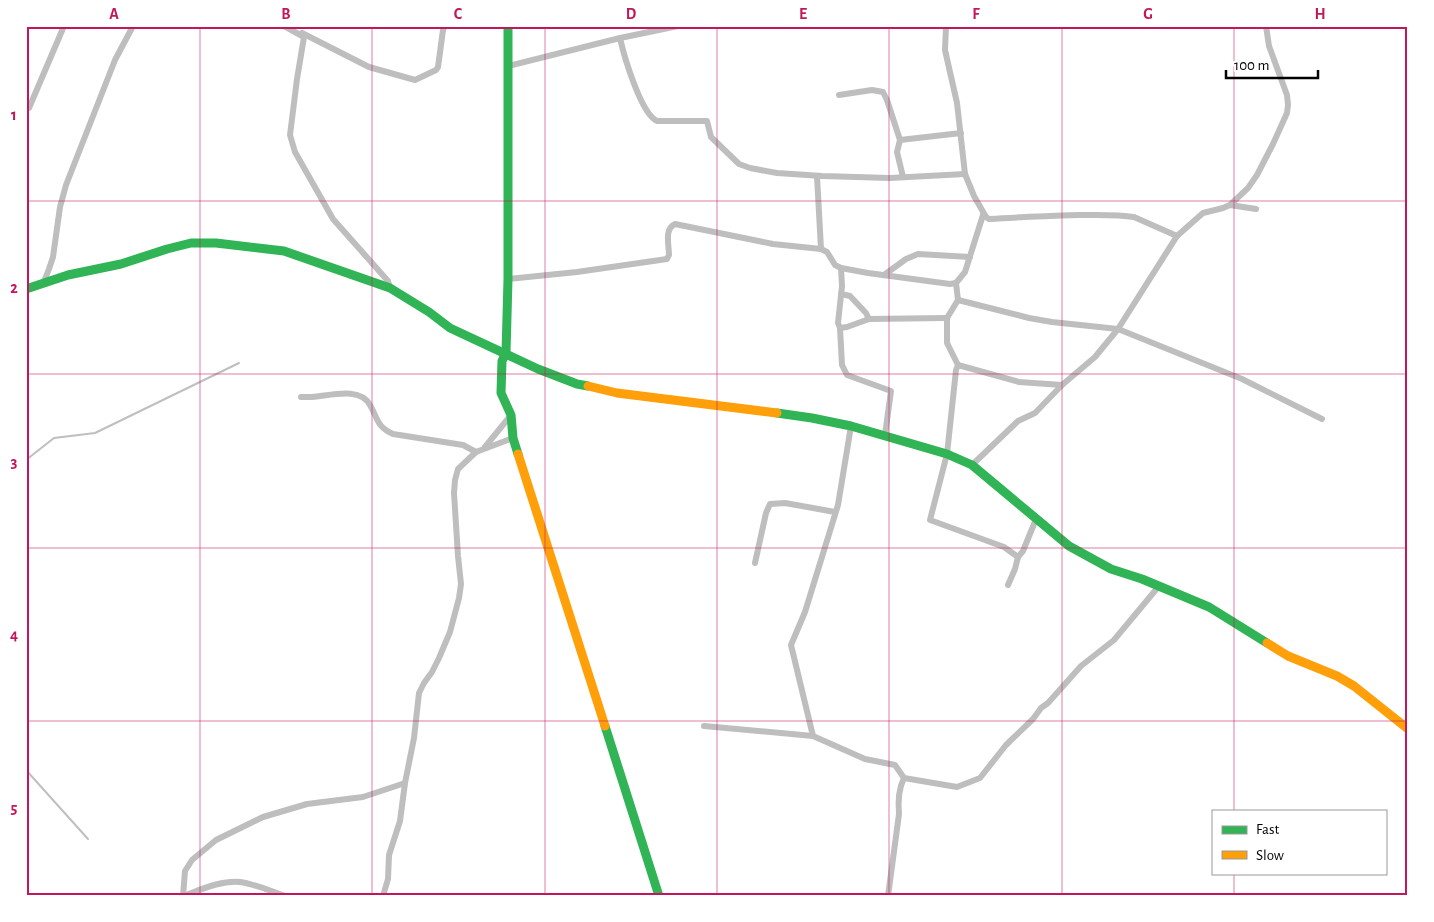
<svg xmlns="http://www.w3.org/2000/svg" width="1434" height="922" font-family="'Alegreya Sans',sans-serif">
<rect width="100%" height="100%" fill="#fff"/>
<g fill="none" stroke-linecap="round" stroke-linejoin="round">
<g stroke="#bfbfbf" stroke-width="2">
<polyline points="26,460 54,438 95,433 239,363"/>
<polyline points="26,770 88,839"/>
</g>
<g stroke="#bebebe" stroke-width="6">
<polyline points="284,26 304,37 297,79 290,135 295,152 333,219 388,281 390,288"/>
<path d="M946,26L945,50L957,103L965,174L974,196L986,217L989,219C1019,217 1049,216 1079,215C1097,215 1116,214 1134,217L1177,236"/>
<polyline points="302,33 369,67 415,80 436,70 438,67 443,30 445,26"/>
<path d="M620,38C624,56 641,114 657,121H707L711,137L739,164L750,168L777,173L822,176L890,178L965,174"/>
<polyline points="508,66 620,38 678,26"/>
<polyline points="839,95 872,90 883,92 887,100 900,140 897,152 903,177"/>
<polyline points="26,109 29,108 64,26"/>
<polyline points="900,140 961,133"/>
<polyline points="817,176 821,249"/>
<polyline points="1230,205 1256,209"/>
<polyline points="841,268 842,286 838,323 840,328 842,365 847,375 891,391 885,435"/>
<polyline points="884,275 906,259 918,254 970,257"/>
<path d="M508,279L577,272L667,259L669,255C669,245 664,229 675,224L773,244L821,249L827,252L835,265L841,268L868,273L950,284L956,283L965,272L983,215"/>
<polyline points="956,283 958,300 947,318 947,343 958,365 956,370 947,454 930,520 1004,547 1018,557"/>
<polyline points="43,284 49,269 53,257 60,207 66,185 115,60 133,26"/>
<polyline points="841,294 850,296 866,313 869,319"/>
<polyline points="958,300 1029,318 1052,322 1118,329 1242,379 1322,419"/>
<polyline points="840,328 847,327 869,319 947,318"/>
<polyline points="958,365 1019,382 1062,385"/>
<path d="M301,397C304,397 308,397 312,397C329,396 360,386 370,405C378,419 377,427 393,434L463,445L476,452"/>
<polyline points="485,447 511,415"/>
<polyline points="972,465 1018,421 1035,413 1062,385 1095,357 1118,329 1177,236 1203,213 1223,208 1230,205 1248,188 1257,175 1273,144 1287,113 1288,105 1287,95 1269,46 1266,26"/>
<polyline points="755,563 766,513 770,504 785,503 835,512"/>
<polyline points="1008,585 1015,569 1018,557 1023,551 1036,519"/>
<polyline points="704,726 813,736 865,759 895,765 904,778 957,787 980,778 1006,745 1033,719 1041,708 1048,703 1081,666 1114,640 1159,586"/>
<polyline points="813,736 791,645 805,612 838,505 851,426"/>
<polyline points="183,896 185,871 192,860 216,840 263,817 307,804 363,797 405,783"/>
<path d="M183,896C200,890 221,880 240,882C255,884 270,891 285,896"/>
<polyline points="383,896 388,879 389,855 400,821 405,783 414,738 419,693 424,683 432,672 439,658 450,632 459,598 461,584 458,556 454,493 455,480 458,469 476,452 513,438"/>
<path d="M888,896L899,814C898,803 899,788 904,778"/>
</g>
<g stroke="#30b455" stroke-width="9">
<polyline points="508,26 508,279 506,353 502,361 501,393 511,415 513,438 518,454"/>
<polyline points="26,289 68,275 121,264 167,249 191,243 216,243 284,251 390,288 429,312 450,328 538,369 577,384 588,386"/>
<polyline points="777,413 812,418 851,426 947,454 972,465 1069,546 1111,569 1142,579 1209,607 1267,643"/>
<polyline points="605,726 659,896"/>
</g>
<g stroke="#ff9f0a" stroke-width="9">
<polyline points="588,386 617,393 777,413"/>
<polyline points="518,454 605,726"/>
<polyline points="1267,643 1288,656 1337,676 1354,686 1408,729"/>
</g>
</g>
<path fill="none" stroke="#c2185b" stroke-width="1" stroke-opacity="0.55" d="M200,26V896M372,26V896M545,26V896M717,26V896M889,26V896M1062,26V896M1234,26V811M26,201H1408M26,374H1408M26,548H1408M26,721H1408M1234,873V896"/>
<rect width="1434" height="922" fill="none" stroke="#ffffff" stroke-width="55"/>
<rect x="1212" y="810" width="175" height="65" fill="#ffffff" stroke="#999999"/>
<rect x="1222" y="826" width="25" height="8" fill="#30b455" stroke="#999999"/>
<text x="1256" y="834" font-size="15" fill="#000000">Fast</text>
<rect x="1222" y="851" width="25" height="8" fill="#ff9f0a" stroke="#999999"/>
<text x="1256" y="860" font-size="15" fill="#000000">Slow</text>
<path d="M1226 70v8h92v-8" fill="none" stroke="#000000" stroke-width="2.5"/>
<text x="1234" y="70" font-size="15" fill="#000000" stroke="#ffffff" stroke-width="4" paint-order="stroke">100 m</text>
<rect x="28" y="28" width="1378" height="866" fill="none" stroke="#c2185b" stroke-width="2"/>
<g font-size="16" text-anchor="middle" font-weight="bold" fill="#c2185b">
<text x="114" y="19">A</text>
<text x="286" y="19">B</text>
<text x="458" y="19">C</text>
<text x="631" y="19">D</text>
<text x="803" y="19">E</text>
<text x="976" y="19">F</text>
<text x="1148" y="19">G</text>
<text x="1320" y="19">H</text>
<text x="14" y="120">1</text>
<text x="14" y="293">2</text>
<text x="14" y="467">3</text>
<text x="14" y="640">4</text>
<text x="14" y="813">5</text>
</g>
</svg>
